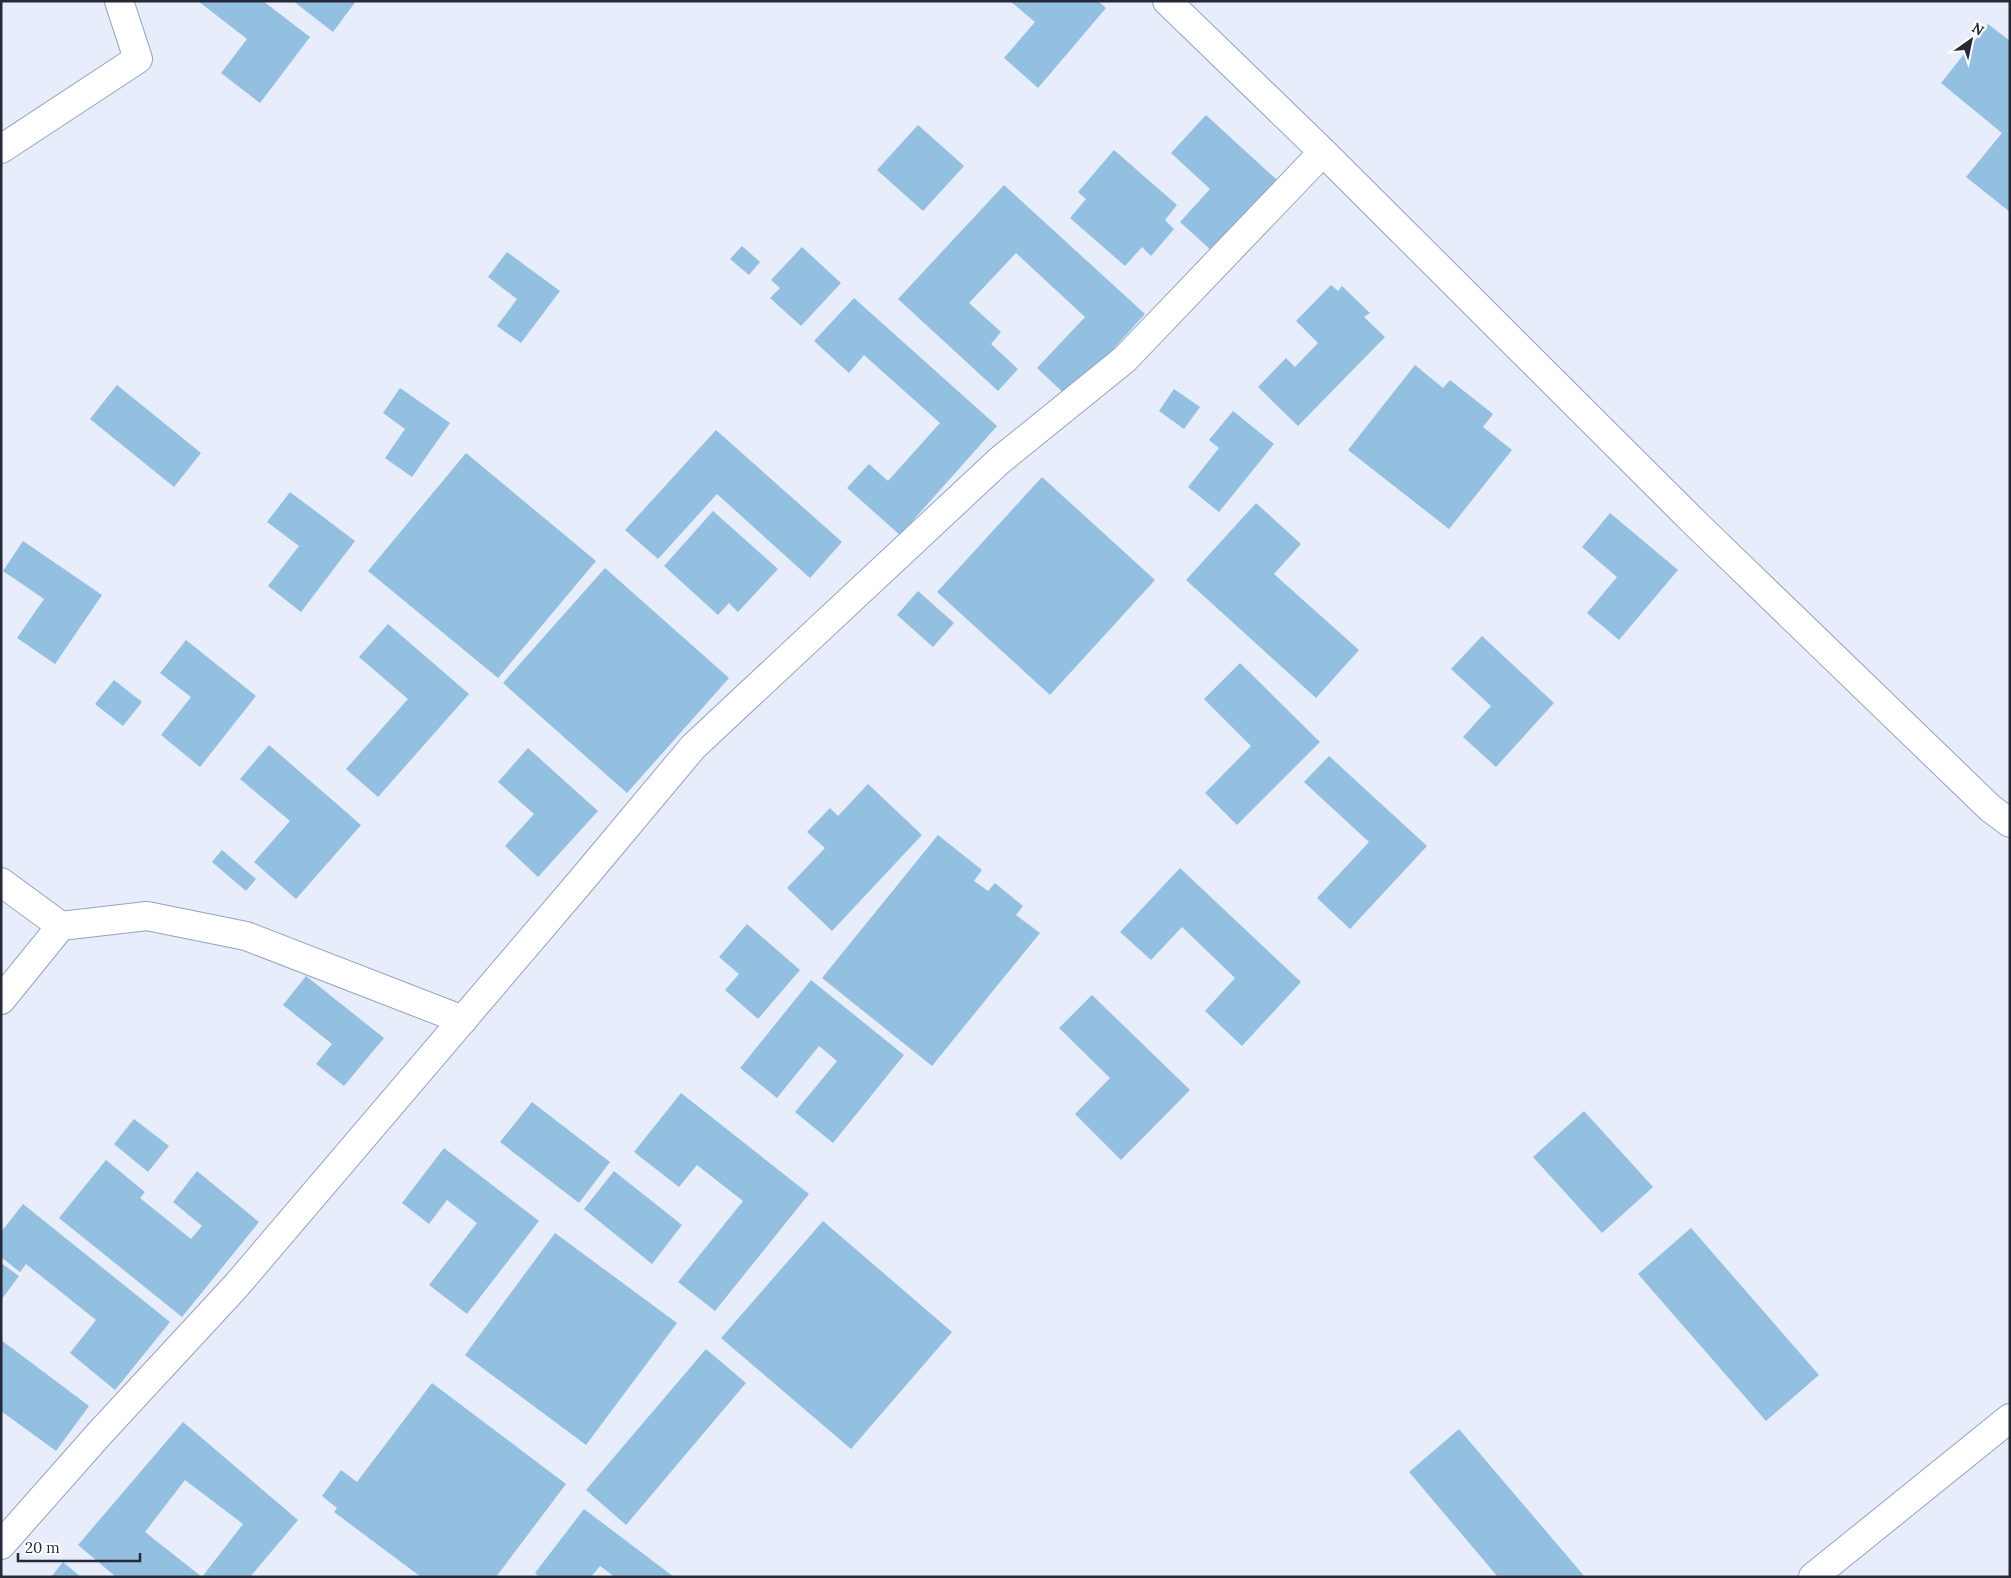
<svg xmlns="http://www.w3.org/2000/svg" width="2011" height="1578" font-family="Lora,serif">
<rect width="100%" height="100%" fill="#e7edfb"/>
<g fill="#93bfe0" fill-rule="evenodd">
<polygon points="198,1 263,1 310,37 260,103 221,73 247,39"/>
<polygon points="293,1 356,1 333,32"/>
<polygon points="1010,1 1098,1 1106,8 1038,88 1004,58 1035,22"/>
<polygon points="1988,24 2010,41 2010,212 1966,177 2002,133 1941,83"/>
<polygon points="1206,115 1277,180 1212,251 1180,222 1210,189 1171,153"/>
<polygon points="918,125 964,166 923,211 877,170"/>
<polygon points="1114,150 1177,205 1165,220 1174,229 1151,256 1142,247 1125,266 1070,218 1086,199 1078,192"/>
<polygon points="1004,185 1145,314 1069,398 1037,368 1085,317 1016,253 969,303 1001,332 991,344 1018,369 998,391 898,299"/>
<polygon points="742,246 760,262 749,275 730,259"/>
<polygon points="802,247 841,283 801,326 770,298 780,288 771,280"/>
<polygon points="507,252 560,291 521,343 497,326 517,299 488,277"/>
<polygon points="1331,285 1338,291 1342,286 1370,313 1364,317 1385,337 1298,426 1258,387 1286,358 1295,367 1318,343 1296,321"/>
<polygon points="854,298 997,426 900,535 847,488 869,464 888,481 940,423 864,355 849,373 814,341"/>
<polygon points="1415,365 1443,388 1450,380 1493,414 1483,427 1512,450 1449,529 1348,450"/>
<polygon points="117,385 201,453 174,487 90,419"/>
<polygon points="400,388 450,423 412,477 385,458 405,429 383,413"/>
<polygon points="1174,389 1200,407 1184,429 1159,411"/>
<polygon points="1233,411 1274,444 1219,512 1188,487 1219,448 1209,440"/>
<polygon points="716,430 842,542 810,578 717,494 658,559 625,530"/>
<polygon points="466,453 596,561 498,678 368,571"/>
<polygon points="1042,477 1155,580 1050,695 937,592"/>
<polygon points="290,492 355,541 301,612 268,586 299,546 267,522"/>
<polygon points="1256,503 1301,544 1274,574 1359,650 1316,698 1186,580"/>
<polygon points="713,511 778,569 738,612 729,603 718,615 664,566"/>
<polygon points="1610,513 1678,570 1619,640 1587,613 1617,577 1582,547"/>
<polygon points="23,541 102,595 55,664 17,638 44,599 3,571"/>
<polygon points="605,568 729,678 627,793 503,683"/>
<polygon points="918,591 954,623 933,647 897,615"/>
<polygon points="388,624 469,694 378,797 346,769 408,699 359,657"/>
<polygon points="1482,636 1554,703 1496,767 1463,737 1491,706 1451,669"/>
<polygon points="186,640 256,696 200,767 161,735 191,697 160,673"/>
<polygon points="1240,663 1320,742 1237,825 1205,793 1251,746 1204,699"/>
<polygon points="114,680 142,702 123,726 95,704"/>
<polygon points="269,745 361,825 296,899 254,862 290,821 240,779"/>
<polygon points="528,748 598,811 538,877 505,846 534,814 498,782"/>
<polygon points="1329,756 1427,846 1350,929 1317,898 1369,842 1304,782"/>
<polygon points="868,784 922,835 832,931 787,888 825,848 807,832 830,808 838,816"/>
<polygon points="938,835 982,870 974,881 988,891 995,883 1023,906 1016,915 1040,933 932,1066 822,978"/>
<polygon points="222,850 256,879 246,891 212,862"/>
<polygon points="1180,868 1301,982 1242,1046 1205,1011 1235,978 1182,927 1151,960 1120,932"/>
<polygon points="747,924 800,970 758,1019 725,990 739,974 719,957"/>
<polygon points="306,976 384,1038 344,1086 316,1064 332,1044 283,1005"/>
<polygon points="811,980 904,1055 833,1143 795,1112 837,1061 819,1046 777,1098 740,1068"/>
<polygon points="1092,995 1190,1090 1121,1160 1075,1114 1110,1078 1059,1028"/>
<polygon points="681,1093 809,1194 715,1311 678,1282 743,1201 697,1165 679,1187 634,1152"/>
<polygon points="532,1102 610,1162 579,1203 500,1142"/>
<polygon points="1584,1111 1653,1187 1602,1233 1533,1157"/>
<polygon points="134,1119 169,1146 148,1172 114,1144"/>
<polygon points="444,1148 539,1221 467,1314 429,1285 477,1223 447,1200 429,1224 402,1203"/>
<polygon points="106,1160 145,1192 140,1198 191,1239 202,1226 173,1202 197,1171 259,1222 182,1317 59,1218"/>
<polygon points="614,1171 682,1225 652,1264 584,1209"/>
<polygon points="23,1204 170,1322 115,1390 70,1353 96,1320 26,1264 20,1272 1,1257 1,1232"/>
<polygon points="823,1221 952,1332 851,1449 721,1338"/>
<polygon points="1691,1228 1819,1375 1766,1421 1638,1274"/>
<polygon points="555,1233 677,1323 586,1445 465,1355"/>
<polygon points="1,1263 19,1276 1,1300"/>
<polygon points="1,1340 89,1406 56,1451 1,1411"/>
<polygon points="706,1349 746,1383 626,1525 586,1490"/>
<polygon points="432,1383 566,1484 496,1577 421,1577 334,1512 337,1508 322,1496 341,1470 357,1482"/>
<path d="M183,1422L298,1520L250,1577H116L78,1545ZM185,1480L243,1524L202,1577L145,1532Z"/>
<polygon points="1459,1429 1585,1577 1498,1577 1409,1472"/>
<polygon points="584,1509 674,1577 615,1577 600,1566 591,1577 540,1577 535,1573"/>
<polygon points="63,1562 81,1577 51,1577"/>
</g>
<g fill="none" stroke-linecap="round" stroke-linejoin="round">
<g stroke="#95a3c1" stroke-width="30">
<g id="minor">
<polyline points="1167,1 1323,152 1696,524 1990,808 2010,823"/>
<polyline points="1,149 138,59 119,1"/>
<polyline points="1,882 61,926 147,916 246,936 463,1020"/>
<polyline points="1,1000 61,926"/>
<polyline points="1,1545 100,1433 236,1286 581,881 693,747 999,461 1125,359 1323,152"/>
<polyline points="1813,1577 2010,1418"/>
</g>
</g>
<use href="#minor" stroke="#fff" stroke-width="28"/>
</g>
<rect width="2011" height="1578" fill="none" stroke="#252a36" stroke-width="5"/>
<g transform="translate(1971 40) rotate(33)" stroke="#ffffff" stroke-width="4" paint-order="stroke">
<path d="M0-4L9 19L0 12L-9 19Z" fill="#252a36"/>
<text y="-8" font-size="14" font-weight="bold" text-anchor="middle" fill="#252a36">N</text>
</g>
<path d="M18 1553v8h122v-8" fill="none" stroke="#252a36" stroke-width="2.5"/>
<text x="25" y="1553" font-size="15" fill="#252a36" stroke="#ffffff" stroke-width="4" paint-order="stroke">20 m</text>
</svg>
